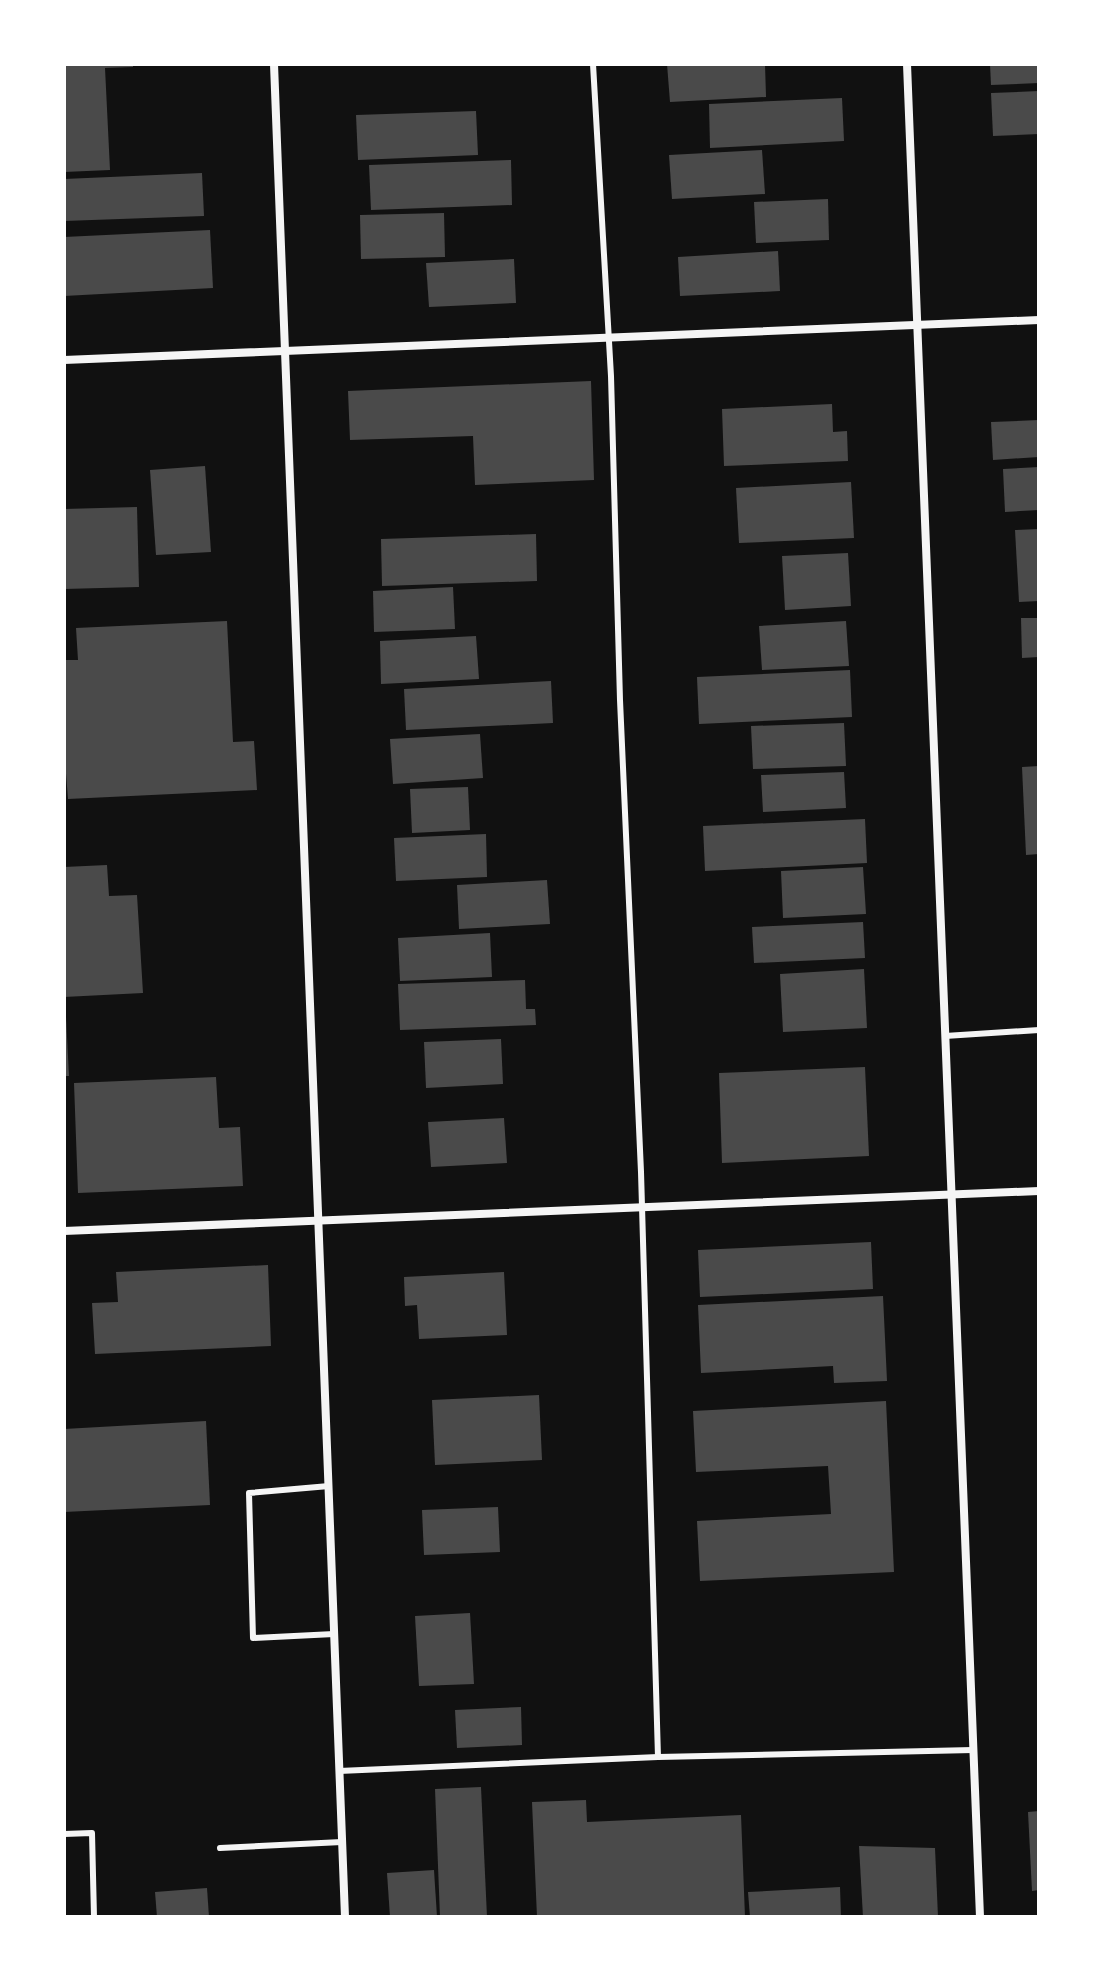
<svg xmlns="http://www.w3.org/2000/svg" width="1103" height="1981" font-family="Raleway,sans-serif">
<rect width="100%" height="100%" fill="#111"/>
<g fill="#4a4a4a">
<polygon points="64,64 133,64 133,67 105,68 110,170 64,172"/>
<polygon points="667,64 765,64 766,97 670,102"/>
<polygon points="990,64 1039,64 1039,83 991,85"/>
<polygon points="1039,91 1039,134 993,136 991,93"/>
<polygon points="842,98 844,141 710,148 709,104"/>
<polygon points="476,111 478,155 358,160 356,115"/>
<polygon points="762,150 765,194 672,199 669,155"/>
<polygon points="511,160 512,205 371,210 369,165"/>
<polygon points="202,173 204,216 64,221 64,179"/>
<polygon points="828,199 829,240 756,243 754,202"/>
<polygon points="444,213 445,257 361,259 360,215"/>
<polygon points="210,230 213,288 64,296 64,237"/>
<polygon points="778,251 780,291 680,296 678,257"/>
<polygon points="514,259 516,303 429,307 426,263"/>
<polygon points="591,381 594,480 475,485 473,436 350,440 348,391"/>
<polygon points="832,404 833,432 847,431 848,461 724,466 722,409"/>
<polygon points="1039,420 1039,457 993,460 991,422"/>
<polygon points="205,466 211,552 156,555 150,470"/>
<polygon points="1039,467 1039,510 1005,512 1003,469"/>
<polygon points="851,482 854,538 739,543 736,488"/>
<polygon points="137,507 139,587 64,589 64,509"/>
<polygon points="1039,529 1039,601 1019,602 1015,530"/>
<polygon points="536,534 537,581 382,586 381,539"/>
<polygon points="848,553 851,606 785,610 782,556"/>
<polygon points="453,587 455,629 374,632 373,591"/>
<polygon points="1021,618 1039,618 1039,657 1022,658"/>
<polygon points="227,621 233,742 254,741 257,790 68,799 64,748 64,660 78,660 76,628"/>
<polygon points="846,621 849,666 762,670 759,626"/>
<polygon points="476,636 479,679 381,684 380,641"/>
<polygon points="850,670 852,717 699,724 697,677"/>
<polygon points="551,681 553,723 406,730 404,689"/>
<polygon points="844,723 846,766 753,769 751,726"/>
<polygon points="480,734 483,778 393,784 390,739"/>
<polygon points="1039,766 1039,854 1026,855 1022,767"/>
<polygon points="844,772 846,808 763,812 761,775"/>
<polygon points="468,787 470,830 412,833 410,789"/>
<polygon points="865,819 867,863 705,871 703,826"/>
<polygon points="486,834 487,877 396,881 394,838"/>
<polygon points="107,865 109,896 137,895 143,993 64,997 64,867"/>
<polygon points="863,867 866,914 783,918 781,871"/>
<polygon points="547,880 550,924 459,929 457,885"/>
<polygon points="863,922 865,958 754,963 752,927"/>
<polygon points="490,933 492,977 400,981 398,938"/>
<polygon points="864,969 867,1028 783,1032 780,974"/>
<polygon points="525,980 526,1009 535,1009 536,1025 400,1030 398,984"/>
<polygon points="64,1017 66,1017 69,1076 64,1076"/>
<polygon points="501,1039 503,1084 426,1088 424,1042"/>
<polygon points="865,1067 869,1156 722,1163 719,1073"/>
<polygon points="216,1077 219,1128 240,1127 243,1186 78,1193 74,1083"/>
<polygon points="504,1118 507,1163 431,1167 428,1122"/>
<polygon points="871,1242 873,1289 700,1297 698,1250"/>
<polygon points="268,1265 271,1346 95,1354 92,1303 118,1302 116,1272"/>
<polygon points="504,1272 507,1335 419,1339 417,1305 405,1306 404,1277"/>
<polygon points="883,1296 887,1381 834,1383 833,1366 701,1373 698,1305"/>
<polygon points="539,1395 542,1460 435,1465 432,1400"/>
<polygon points="886,1401 894,1572 700,1581 697,1521 831,1514 828,1466 696,1472 693,1411"/>
<polygon points="206,1421 210,1505 64,1512 64,1429"/>
<polygon points="498,1507 500,1552 424,1555 422,1510"/>
<polygon points="470,1613 474,1684 419,1686 415,1616"/>
<polygon points="521,1707 522,1745 457,1748 455,1710"/>
<polygon points="481,1787 487,1917 440,1917 435,1789"/>
<polygon points="586,1800 587,1822 741,1815 745,1917 537,1917 532,1802"/>
<polygon points="1039,1811 1039,1890 1032,1891 1028,1812"/>
<polygon points="859,1846 935,1848 938,1917 863,1917"/>
<polygon points="434,1870 437,1917 390,1917 387,1873"/>
<polygon points="840,1887 841,1917 750,1917 748,1892"/>
<polygon points="207,1888 209,1917 157,1917 155,1892"/>
</g>
<g fill="none" stroke-linecap="round" stroke-linejoin="round">
<g stroke="#f5f5f5" stroke-width="6">
<polyline points="593,64 611,376 620,700 641,1172 658,1757"/>
<polyline points="945,1036 1039,1030"/>
<polyline points="329,1486 249,1493 253,1638 334,1634"/>
<polyline points="339,1771 658,1757 973,1750"/>
<polyline points="64,1834 92,1833 94,1917"/>
<polyline points="220,1848 342,1842"/>
</g>
<g stroke="#f5f5f5" stroke-width="8">
<polyline points="274,64 345,1917"/>
<polyline points="907,64 980,1917"/>
<polyline points="64,360 1039,320"/>
<polyline points="64,1231 1039,1191"/>
</g>
</g>
<rect width="1103" height="1981" fill="none" stroke="#ffffff" stroke-width="132"/>
</svg>
